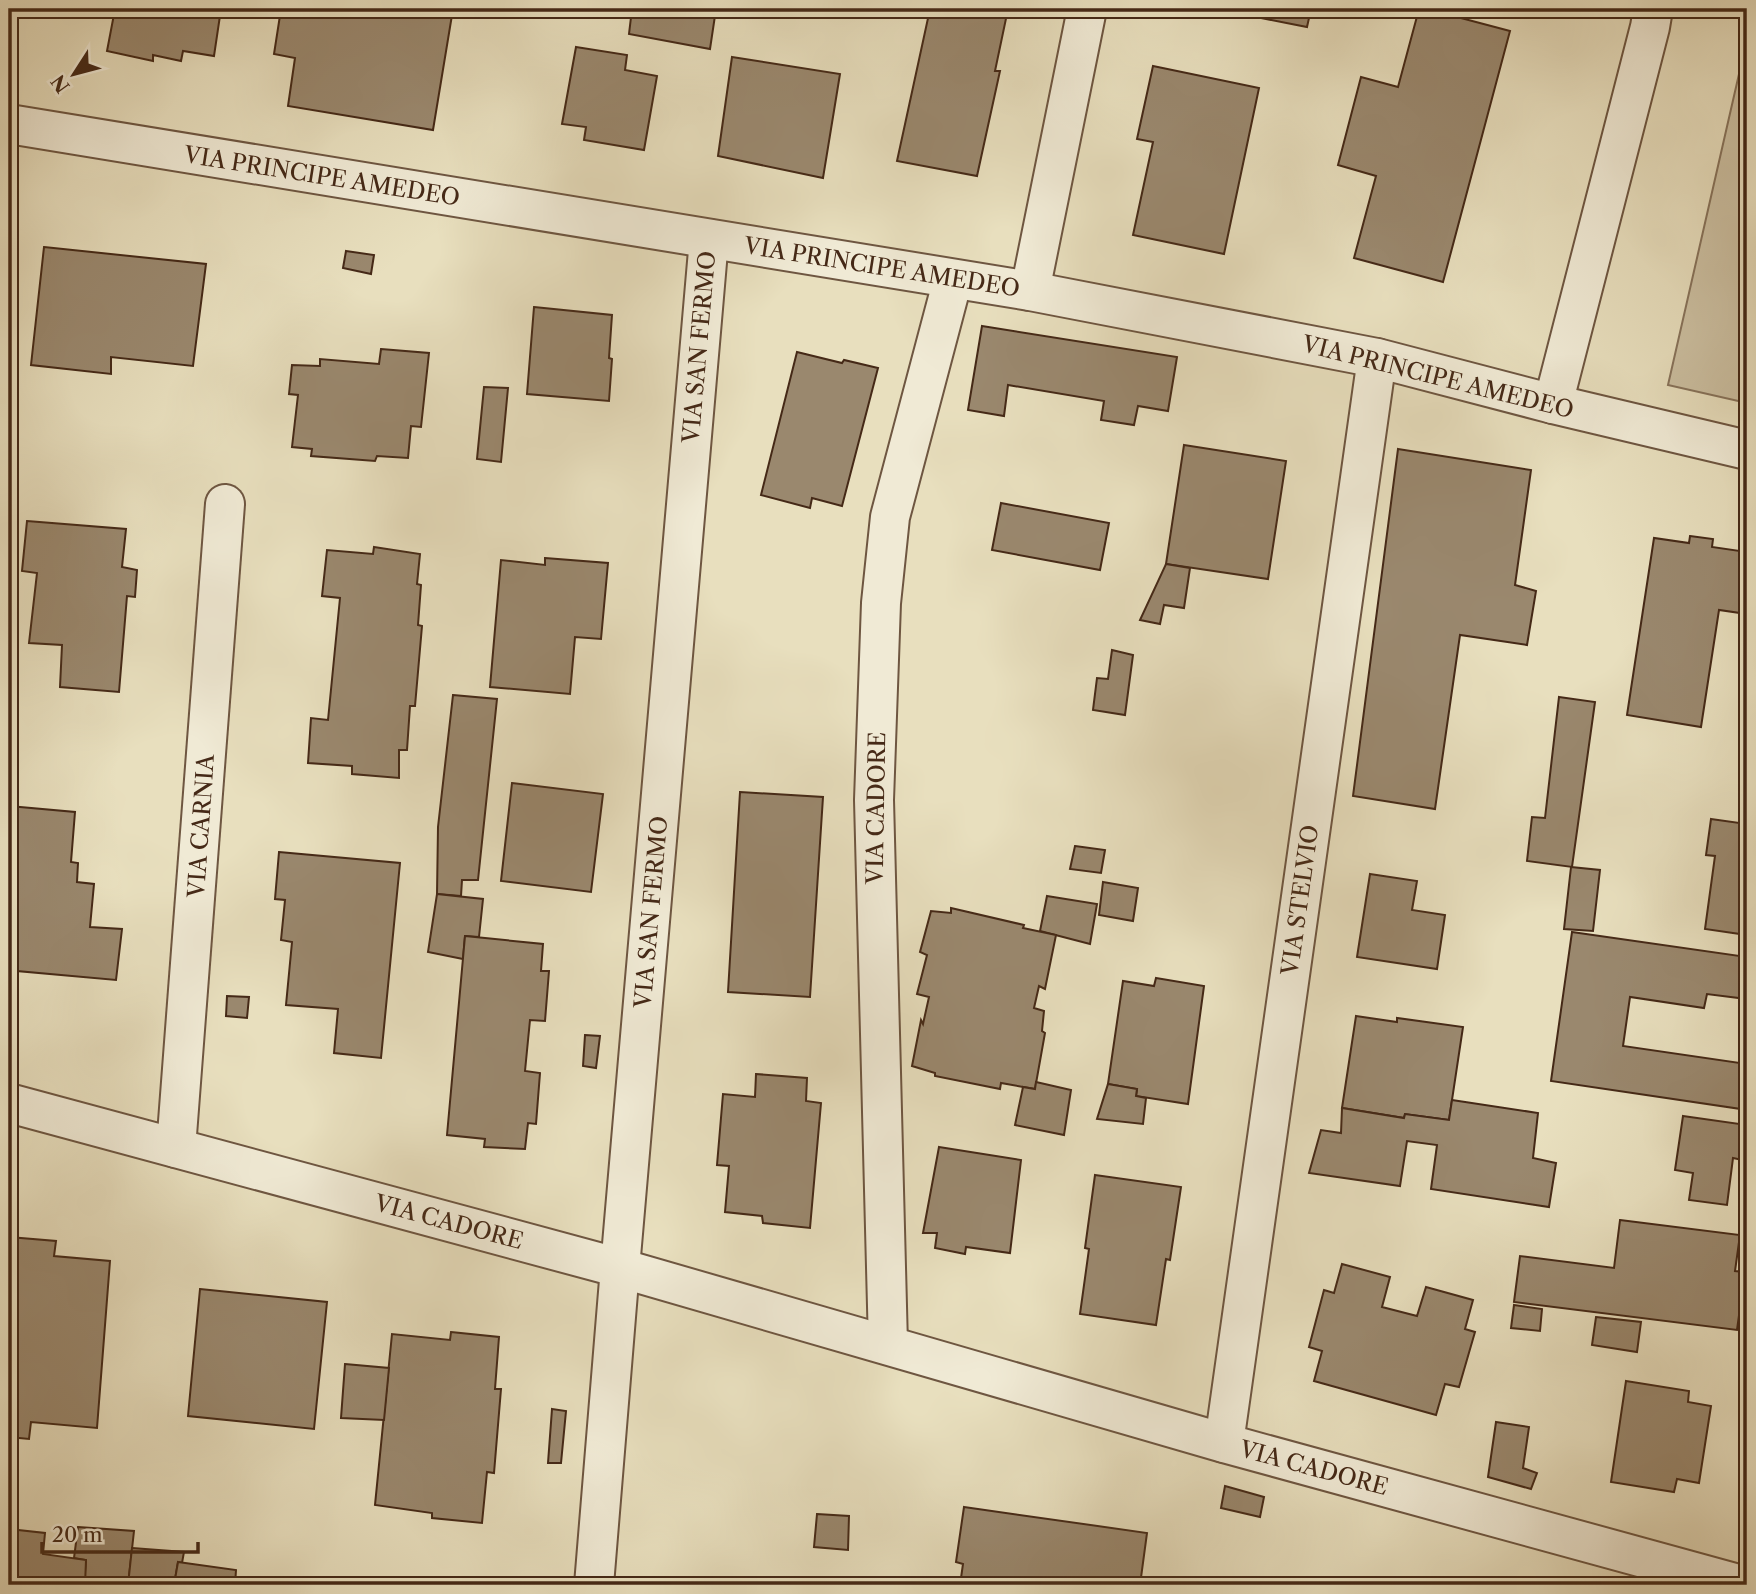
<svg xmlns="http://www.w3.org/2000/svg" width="1756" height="1594" font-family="'Libre Caslon Text',serif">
<rect width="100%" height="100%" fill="#e8dfbe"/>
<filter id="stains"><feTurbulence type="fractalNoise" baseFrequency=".00286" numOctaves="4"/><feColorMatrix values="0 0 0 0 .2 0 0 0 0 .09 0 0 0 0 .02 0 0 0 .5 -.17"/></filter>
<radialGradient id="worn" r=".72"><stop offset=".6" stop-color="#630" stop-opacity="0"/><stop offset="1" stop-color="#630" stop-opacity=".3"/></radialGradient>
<polygon fill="#ccc0a2" stroke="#88745c" stroke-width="2" points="1747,39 1747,403 1668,385"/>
<g fill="#9a886e" stroke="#452917" stroke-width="2">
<polygon points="115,9 221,9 214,56 183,51 181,61 153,55 153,61 107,51"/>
<polygon points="281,9 453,9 433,130 288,106 295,58 274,54"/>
<polygon points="632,9 716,9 710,49 629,34"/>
<polygon points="930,9 1008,9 995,71 1000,71 977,176 897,161"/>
<polygon points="1258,9 1311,9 1307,27 1256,17"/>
<polygon points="1419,9 1427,9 1510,31 1443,282 1354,258 1376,176 1338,165 1361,77 1398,87"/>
<polygon points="576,47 627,55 625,70 657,76 644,150 584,140 586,127 562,124"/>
<polygon points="732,57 840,74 823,178 718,156"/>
<polygon points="1153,66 1259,88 1224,254 1133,235 1153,142 1137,139"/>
<polygon points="44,247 206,264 193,366 111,357 111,374 31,365"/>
<polygon points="346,251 374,255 371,274 343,268"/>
<polygon points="534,307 612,315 609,358 612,359 609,401 527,394"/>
<polygon points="982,326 1177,357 1168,411 1138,406 1134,425 1101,420 1104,401 1008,385 1004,416 968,410"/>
<polygon points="381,349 429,353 421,427 411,426 408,458 377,456 375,461 311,456 312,449 292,447 298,395 289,394 292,365 320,366 320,359 379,364"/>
<polygon points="797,352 842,363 844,360 878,368 842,506 812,498 810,508 761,495"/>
<polygon points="484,387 508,388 501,462 477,459"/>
<polygon points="1184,445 1286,461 1268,579 1166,564"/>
<polygon points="1398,449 1531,470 1515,585 1536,591 1527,645 1460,635 1435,809 1353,796"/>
<polygon points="1001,503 1109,523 1100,570 992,550"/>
<polygon points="27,521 126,529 122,567 137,570 135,597 127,596 119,692 60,687 62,645 29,643 37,573 22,571"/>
<polygon points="1690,536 1713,539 1712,547 1747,552 1747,614 1719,610 1701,727 1627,715 1654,538 1689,543"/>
<polygon points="374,547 420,554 417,584 421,585 418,625 422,626 415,706 410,706 407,750 399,750 399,778 352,774 352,766 308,763 311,718 328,720 340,598 322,596 327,550 373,554"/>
<polygon points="545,558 608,563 601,639 575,637 570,694 490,687 501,560 545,565"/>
<polygon points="1166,564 1190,568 1184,608 1164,605 1160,624 1140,620"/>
<polygon points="1112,650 1133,655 1125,715 1093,710 1097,678 1108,679"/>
<polygon points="453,695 497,699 478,880 462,880 461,896 437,894 438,827"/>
<polygon points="1559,697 1595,702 1572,867 1527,861 1532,817 1545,818"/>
<polygon points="512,783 603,794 591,892 501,881"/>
<polygon points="740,792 823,797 810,997 728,992"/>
<polygon points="9,806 75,812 71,862 78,863 77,882 94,884 90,927 122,929 116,980 17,971 18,959 9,958"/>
<polygon points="1711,819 1747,824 1747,935 1705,929 1715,856 1706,855"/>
<polygon points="1075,846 1105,850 1101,873 1070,869"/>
<polygon points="279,852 400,863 381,1058 334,1053 338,1009 286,1005 292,942 281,940 285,900 275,899"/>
<polygon points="1571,867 1600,870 1593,931 1564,929"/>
<polygon points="1370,874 1417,881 1412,910 1445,915 1437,969 1357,957"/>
<polygon points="1103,882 1138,888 1133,921 1099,915"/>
<polygon points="437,894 483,899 479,937 465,936 463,959 428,952"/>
<polygon points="1047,896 1097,904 1090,944 1040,931"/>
<polygon points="951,908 1024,925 1023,928 1056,935 1045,989 1039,986 1034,1008 1044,1011 1042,1031 1045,1033 1035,1089 1001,1083 1000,1089 935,1076 935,1073 912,1066 921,1020 923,1024 929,997 917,994 927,955 920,952 931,911 951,913"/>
<polygon points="1572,932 1747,957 1747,999 1707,994 1704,1008 1630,997 1623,1046 1747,1064 1741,1109 1551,1081"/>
<polygon points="465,936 543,944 541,971 549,971 545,1021 530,1020 525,1071 540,1073 536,1124 528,1123 525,1149 484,1147 485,1139 447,1135"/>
<polygon points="1156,978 1204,986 1188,1104 1136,1096 1137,1089 1108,1084 1123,981 1154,986"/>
<polygon points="227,996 249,997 247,1018 226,1016"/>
<polygon points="1356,1016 1397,1022 1397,1018 1463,1027 1449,1120 1405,1114 1404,1118 1342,1108"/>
<polygon points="585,1035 600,1036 596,1068 583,1066"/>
<polygon points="756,1074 807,1078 806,1101 821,1103 810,1228 763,1223 762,1216 725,1212 729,1166 717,1165 723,1094 755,1097"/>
<polygon points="1036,1082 1071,1090 1064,1135 1015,1125 1023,1087 1035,1089"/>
<polygon points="1108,1084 1137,1089 1136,1096 1146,1098 1143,1124 1097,1119"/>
<polygon points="1452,1100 1538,1113 1533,1158 1556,1163 1549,1207 1431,1189 1437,1145 1407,1141 1400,1186 1309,1173 1321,1130 1341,1133 1342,1108 1404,1118 1405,1114 1449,1120"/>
<polygon points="1683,1116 1747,1125 1747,1161 1733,1158 1727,1205 1689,1200 1693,1173 1675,1170"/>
<polygon points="939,1147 1021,1160 1010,1253 966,1247 965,1254 935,1248 937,1233 923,1233"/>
<polygon points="1095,1175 1181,1187 1170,1260 1166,1259 1156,1325 1080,1314 1089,1249 1085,1248"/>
<polygon points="1620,1220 1740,1235 1735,1271 1745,1272 1737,1330 1514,1302 1520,1256 1614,1268"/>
<polygon points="9,1237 56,1241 54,1256 110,1261 97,1428 31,1422 29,1439 9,1437 9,1267 12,1267 14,1247 9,1247"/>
<polygon points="1342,1264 1390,1277 1382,1307 1417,1316 1426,1287 1473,1300 1465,1329 1475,1332 1459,1387 1445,1384 1436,1415 1314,1381 1322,1351 1309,1347 1324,1290 1334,1293"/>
<polygon points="200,1289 327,1302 314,1429 188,1416"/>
<polygon points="1514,1305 1542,1309 1540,1331 1511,1328"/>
<polygon points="1596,1317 1641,1322 1637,1352 1592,1345"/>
<polygon points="451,1332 499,1337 495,1389 501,1389 494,1473 487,1472 482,1523 432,1518 432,1513 375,1505 392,1334 450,1340"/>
<polygon points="345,1364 389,1368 384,1420 341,1418"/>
<polygon points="1626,1381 1689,1391 1688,1402 1711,1406 1699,1483 1677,1479 1674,1492 1611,1482"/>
<polygon points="552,1409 566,1411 561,1463 548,1463"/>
<polygon points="1496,1422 1529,1427 1523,1468 1537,1473 1531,1489 1488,1477"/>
<polygon points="1225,1486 1264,1497 1260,1517 1221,1508"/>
<polygon points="964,1507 1147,1533 1140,1585 960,1585 963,1564 956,1562"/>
<polygon points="817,1514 849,1516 848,1550 814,1547"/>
<polygon points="78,1527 134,1531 128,1585 84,1585 86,1560 74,1558"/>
<polygon points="9,1529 45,1533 43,1554 86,1560 85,1585 9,1585"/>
<polygon points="132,1548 184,1552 182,1563 178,1562 174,1585 128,1585"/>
<polygon points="178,1562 236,1570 235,1585 174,1585"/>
</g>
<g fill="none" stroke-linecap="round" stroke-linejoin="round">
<g stroke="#6e5641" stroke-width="42">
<g id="street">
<polyline points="9,124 1030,291 1377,358 1553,404 1747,450"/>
<polyline points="1030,291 1087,9"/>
<polyline points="1553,404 1650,27 1653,9"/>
<polyline points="9,1103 620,1268 1224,1443 1742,1585"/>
<polyline points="176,1148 225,504"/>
<polyline points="888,1345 874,800 881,603 890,517 953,279"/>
<polyline points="1224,1443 1377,358"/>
<polyline points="594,1585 620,1268 709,239"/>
</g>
</g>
<use href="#street" stroke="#f0ead5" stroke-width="38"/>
</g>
<g text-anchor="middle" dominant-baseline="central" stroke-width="7" stroke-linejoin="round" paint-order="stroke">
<g font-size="23" fill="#452917" stroke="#f0ead5">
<text transform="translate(322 176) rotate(9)">VIA PRINCIPE AMEDEO</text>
<text transform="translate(882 267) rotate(9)">VIA PRINCIPE AMEDEO</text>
<text transform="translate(699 347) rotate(-85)">VIA SAN FERMO</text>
<text transform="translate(1438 377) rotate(14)">VIA PRINCIPE AMEDEO</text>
<text transform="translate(876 808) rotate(-89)">VIA CADORE</text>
<text transform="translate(201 826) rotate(-86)">VIA CARNIA</text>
<text transform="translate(1300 900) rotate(-82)">VIA STELVIO</text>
<text transform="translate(651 912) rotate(-85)">VIA SAN FERMO</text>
<text transform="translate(449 1222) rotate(15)">VIA CADORE</text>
<text transform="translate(1314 1468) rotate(15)">VIA CADORE</text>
</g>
</g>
<rect width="1756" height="1594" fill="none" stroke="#e8dfbe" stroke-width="35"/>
<rect x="10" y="10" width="1735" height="1573" fill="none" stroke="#452917" stroke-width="3.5"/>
<rect x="18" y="18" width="1721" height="1559" fill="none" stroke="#452917" stroke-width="2"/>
<g transform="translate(74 74) rotate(234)" stroke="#f0ead5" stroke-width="5" paint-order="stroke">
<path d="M0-5L12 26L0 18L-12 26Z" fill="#452917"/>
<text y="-10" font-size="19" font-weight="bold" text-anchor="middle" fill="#452917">N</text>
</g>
<path d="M42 1542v10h156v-10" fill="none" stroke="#452917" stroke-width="3.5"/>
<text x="52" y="1542" font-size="21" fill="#452917" stroke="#f0ead5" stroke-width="5" paint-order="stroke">20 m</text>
<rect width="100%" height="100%" filter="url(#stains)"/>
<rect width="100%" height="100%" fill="url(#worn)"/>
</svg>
